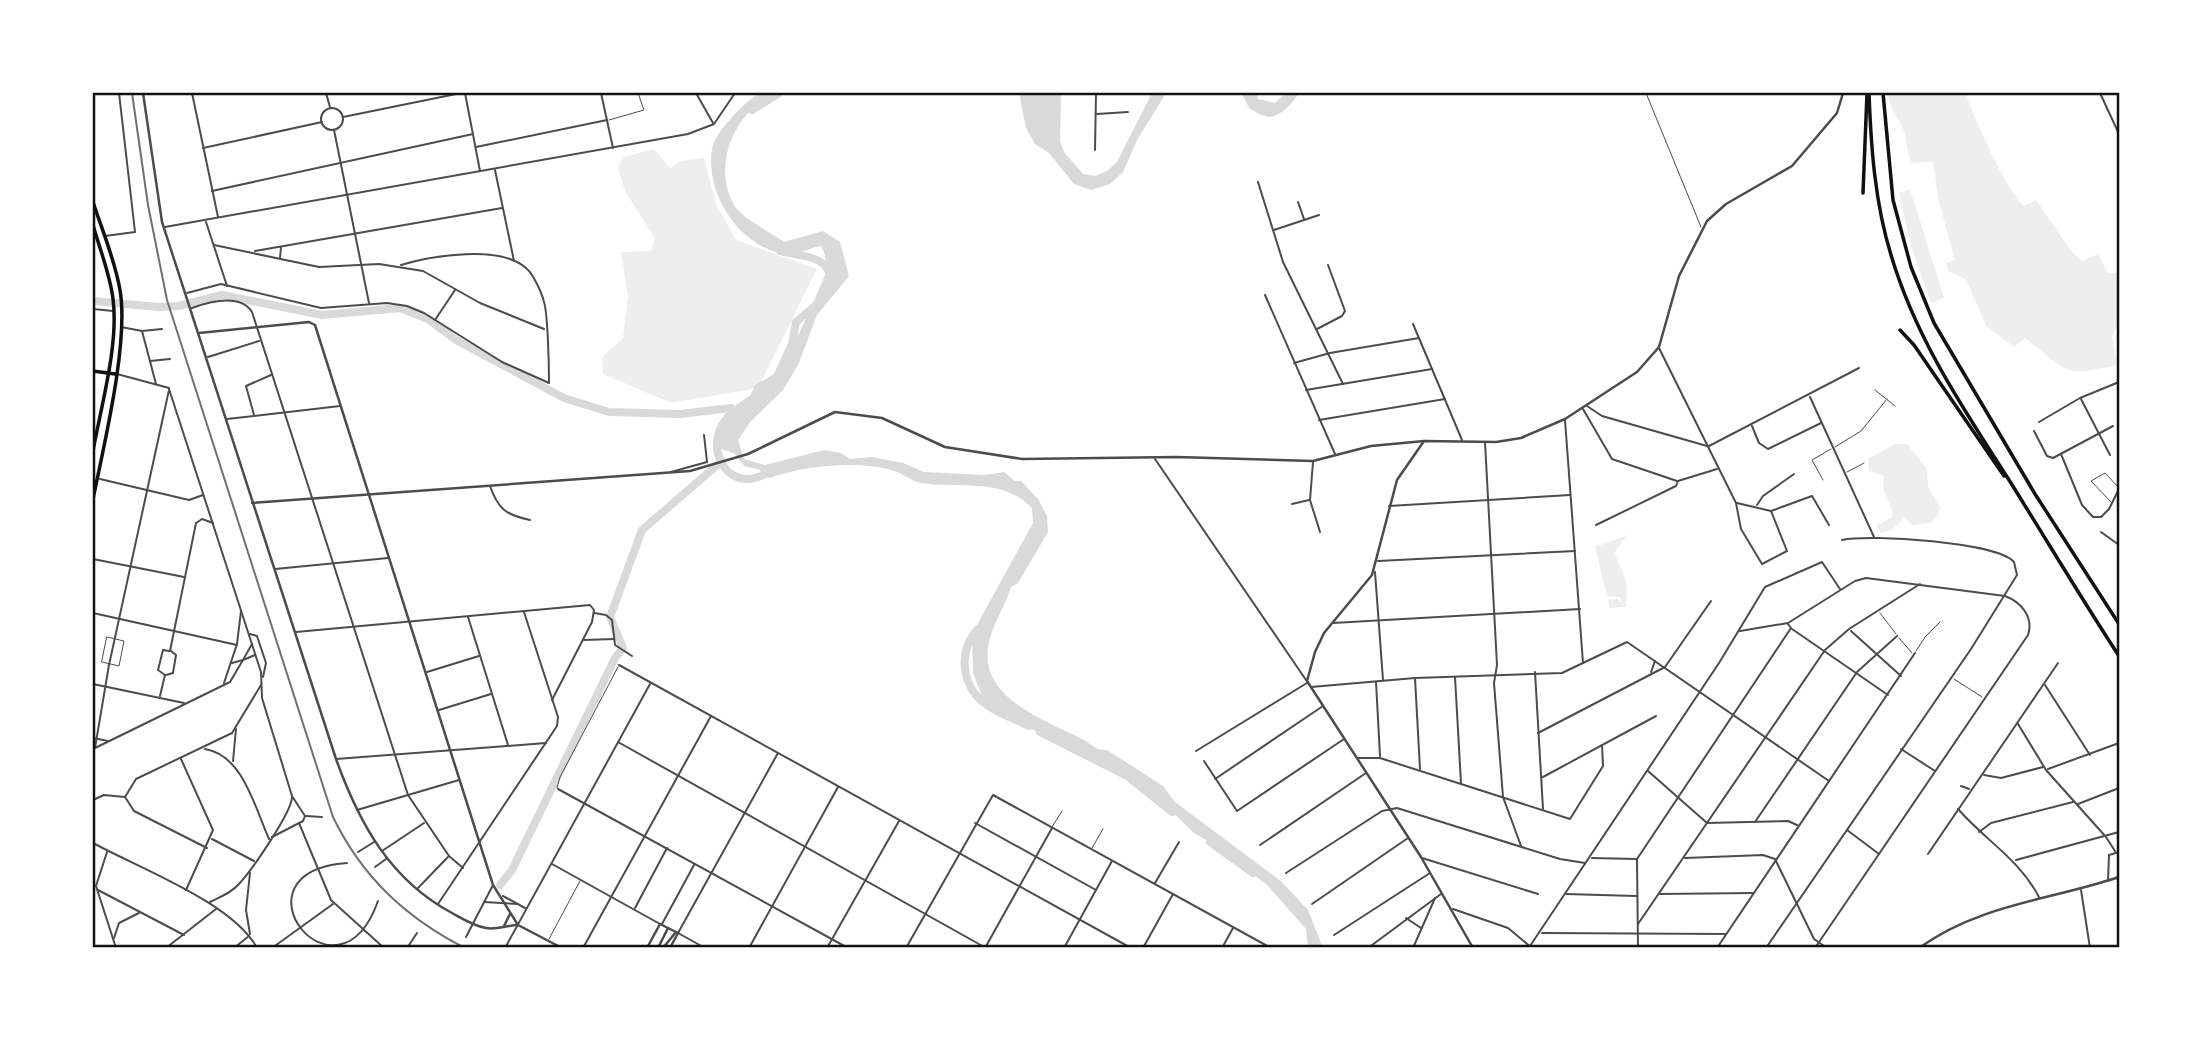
<svg xmlns="http://www.w3.org/2000/svg" width="2212" height="1041" font-family="'Roboto Condensed',sans-serif">
<rect width="100%" height="100%" fill="#fff"/>
<g fill="#eee">
<path d="M1888,93H1966C1973,117 2006,190 2024,206L2036,200L2071,251L2082,261L2098,254L2108,273H2119V323L2112,336L2117,365C2062,378 2068,371 2025,338L2014,347L1987,327L1966,279L1948,271L1946,263L1955,260L1938,198L1933,162L1912,163C1906,153 1908,140 1903,129C1898,115 1889,110 1888,93Z"/>
<polygon points="654,149 670,168 680,161 704,158 716,204 736,240 817,269 758,388 671,403 603,374 602,357 623,338 628,296 621,252 651,251 655,238 625,191 618,167 623,157"/>
<polygon points="1910,189 1944,298 1931,303 1912,249 1899,193"/>
<polygon points="1895,444 1907,444 1927,469 1928,486 1940,508 1938,516 1930,523 1912,525 1904,518 1892,530 1881,533 1876,526 1891,518 1893,513 1883,488 1884,476 1869,471 1868,459"/>
<path d="M1627,535L1615,552C1622,577 1630,577 1626,607L1609,608L1608,600L1617,599L1622,603L1620,597L1607,596L1595,547Z"/>
</g>
<g fill="#d9d9d9">
<path d="M760,93H775C734,111 710,169 736,208C744,219 772,233 784,242L823,231L840,242L849,276L817,315L798,365L783,390L751,421L738,440L744,459L765,465L824,450L841,453L850,459L872,457L903,463L924,472L985,475L1004,472L1015,481H1021L1038,499L1047,516L1048,532L1018,583L1011,587C1004,611 984,635 988,663C994,704 1053,724 1084,740C1092,745 1097,751 1107,750L1163,786L1175,802L1282,882L1308,910L1323,948H1308L1306,929L1268,886L1222,849L1194,833L1159,799L1116,767L1041,734L996,709L983,699L973,673L972,634L1033,523L1032,508C1002,477 961,489 921,483C911,481 906,475 897,472C863,459 802,466 770,478L763,477L760,470L744,466L735,454L717,447L714,435L719,437L726,424L728,412C743,397 764,390 779,374C784,368 825,279 826,271C827,262 825,253 821,246C809,248 796,256 784,254C739,246 705,194 712,149C715,132 745,101 760,93Z"/>
<polygon points="1019,93 1061,93 1060,141 1064,152 1083,174 1095,176 1107,171 1117,162 1152,93 1166,93 1137,140 1123,172 1110,184 1091,190 1074,184 1049,153 1035,144 1026,128"/>
<path d="M1248,93H1257L1258,99L1275,103L1286,93H1299C1290,107 1270,129 1255,108C1251,103 1252,98 1248,93Z"/>
</g>
<g fill="none" stroke-linecap="round" stroke-linejoin="round">
<g stroke="#d9d9d9" stroke-width="8">
<polyline points="1246,93 1252,105 1262,111"/>
<polyline points="752,110 779,93"/>
<path d="M780,251C796,256 825,255 829,273"/>
<polyline points="93,301 159,307 178,306 222,295 322,315 400,308 428,319 456,340 564,398 609,412 680,414 731,408"/>
<polyline points="754,397 758,388 777,377 792,344 796,322 816,305"/>
<path d="M733,411C729,416 722,423 720,429C707,461 737,496 771,470"/>
<path d="M978,629C961,647 960,675 976,695C988,710 1013,718 1029,726"/>
<polyline points="1040,732 1127,776 1172,812"/>
<polyline points="1210,842 1253,873"/>
<polyline points="500,885 512,870 615,658 623,648 610,617 642,530 722,461"/>
</g>
<g stroke="#4c4c4c" stroke-width="1">
<polyline points="1646,93 1701,227"/>
<polyline points="609,120 644,110 638,93"/>
<polyline points="1875,390 1895,406"/>
<polyline points="1835,447 1861,431 1887,399"/>
<polyline points="2118,467 2119,467"/>
<polyline points="1847,472 1864,463"/>
<polyline points="1823,480 1812,460 1831,449"/>
<polyline points="2111,502 2091,481 2105,473 2119,488"/>
<polyline points="1880,613 1896,634"/>
<polygon points="107,637 124,641 119,666 102,662"/>
<polyline points="1899,638 1912,653"/>
<polyline points="1916,651 1925,637 1940,622"/>
<polyline points="1954,679 1982,697"/>
<polyline points="557,788 560,777 618,667"/>
<polyline points="1052,827 1062,811"/>
<polyline points="1092,848 1103,829"/>
<polyline points="549,939 580,881"/>
</g>
<g stroke="#4c4c4c" stroke-width="2">
<polyline points="594,613 606,615 612,620 615,645 632,656"/>
<polyline points="584,640 614,639"/>
<polyline points="1155,883 1179,842"/>
</g>
<g stroke="#4c4c4c" stroke-width="2">
<polyline points="192,93 218,217"/>
<polyline points="326,93 330,107"/>
<polyline points="465,93 480,171"/>
<polyline points="601,93 613,148"/>
<polyline points="696,93 713,123"/>
<polyline points="2100,93 2119,134"/>
<circle cx="332" cy="119" r="11"/>
<polyline points="1097,114 1128,112"/>
<polyline points="343,117 461,93"/>
<polyline points="334,130 369,303"/>
<polyline points="476,147 607,120"/>
<polyline points="203,148 322,122"/>
<polyline points="1095,150 1096,93"/>
<polyline points="495,170 514,261"/>
<polyline points="1258,182 1283,262 1343,384"/>
<polyline points="212,191 473,134"/>
<polyline points="1298,202 1304,219"/>
<polyline points="206,222 227,286"/>
<polyline points="165,227 688,134 714,124 735,93"/>
<polyline points="1274,230 1319,215"/>
<polyline points="105,236 135,232 119,93"/>
<polyline points="214,245 319,267 379,264 423,271 480,303 544,329"/>
<polyline points="255,251 502,208"/>
<polyline points="280,258 281,247"/>
<path d="M187,293L221,284L321,308L387,303L407,306L424,313L502,362L549,383C549,367 548,315 544,302C542,293 533,274 527,269C501,244 431,256 401,265"/>
<polyline points="1265,295 1335,454"/>
<path d="M192,308C209,302 240,293 252,312L408,795L449,856L463,868"/>
<polyline points="93,309 113,311"/>
<polyline points="435,320 455,290"/>
<polyline points="1413,324 1462,440"/>
<polyline points="121,327 142,331 162,329"/>
<polyline points="1317,329 1342,316 1345,311 1328,265"/>
<polyline points="142,331 156,384"/>
<polyline points="1659,348 1736,503 1741,529 1762,564 1787,551 1771,511"/>
<polyline points="208,357 259,341"/>
<polyline points="150,361 170,359"/>
<polyline points="1294,363 1330,353 1419,338"/>
<polyline points="117,374 169,388"/>
<polyline points="169,389 261,672 262,698 292,796 305,816"/>
<polyline points="1306,390 1432,369"/>
<polyline points="1810,397 1874,537"/>
<polyline points="2081,399 2110,455"/>
<polyline points="1587,406 1602,416 1707,446"/>
<polyline points="1583,409 1612,459 1677,481"/>
<polyline points="254,415 246,386 271,375"/>
<polyline points="227,419 340,406"/>
<polyline points="1319,420 1445,399"/>
<polyline points="1565,420 1583,663"/>
<polyline points="2039,422 2080,398 2119,382"/>
<polyline points="1752,426 1759,443 1768,449 1821,423"/>
<polyline points="2034,431 2047,456 2053,458 2113,426"/>
<polyline points="1485,442 1497,665 1494,683 1503,797 1521,846"/>
<polyline points="1709,446 1859,368"/>
<polyline points="2061,454 2082,505 2093,517 2101,517 2109,509 2119,489"/>
<polyline points="1155,459 1306,680"/>
<polyline points="1313,462 1310,500 1320,532"/>
<polyline points="671,472 707,462 704,435"/>
<polyline points="100,479 189,500 203,495"/>
<path d="M490,486C498,509 506,515 530,520"/>
<polyline points="1737,503 1771,511 1812,496 1829,525"/>
<polyline points="1292,504 1309,500"/>
<polyline points="1757,505 1763,496 1794,474"/>
<polyline points="1389,506 1570,495"/>
<polyline points="1596,525 1676,486 1678,481 1717,469"/>
<polyline points="2101,532 2119,545"/>
<polyline points="93,559 184,577"/>
<polyline points="1378,561 1575,551"/>
<polyline points="275,569 388,558"/>
<polyline points="1375,572 1383,680"/>
<polyline points="93,613 237,645"/>
<polyline points="468,617 508,745"/>
<polyline points="1333,623 1580,609"/>
<polyline points="1792,629 1888,695"/>
<path d="M1740,631L1788,623L1855,581L1866,578L2005,596C2021,602 2034,617 2028,635L1815,948"/>
<polyline points="1851,631 1901,676"/>
<polyline points="296,632 590,605 594,610 592,622 552,700"/>
<polyline points="250,634 257,636 266,663 263,677"/>
<polyline points="170,651 196,523 202,519 213,523"/>
<polyline points="232,663 243,660 252,644"/>
<polyline points="619,665 1131,948"/>
<polyline points="427,672 479,656"/>
<polyline points="1535,672 1543,809"/>
<polyline points="1651,672 1655,661"/>
<polyline points="165,675 158,670 163,650 169,651"/>
<polyline points="166,675 173,673 176,655 171,651"/>
<polyline points="1455,677 1461,783"/>
<polyline points="1415,678 1420,769"/>
<polyline points="1376,682 1380,756"/>
<polyline points="224,683 237,644 241,611"/>
<polyline points="93,684 184,703"/>
<polyline points="2045,685 2090,755"/>
<polyline points="1311,687 1415,678 1562,673 1627,642 1829,781"/>
<polyline points="160,696 165,675"/>
<polyline points="439,710 491,694"/>
<polyline points="2018,724 2046,770 2106,837 2115,851"/>
<polyline points="1538,733 1665,667 1711,601"/>
<polyline points="93,738 108,741"/>
<polyline points="618,742 986,948"/>
<polyline points="95,748 109,665 169,390"/>
<polyline points="93,749 230,682 243,660 255,655"/>
<path d="M205,749C243,755 255,808 269,839"/>
<polyline points="1901,749 1935,771"/>
<polyline points="1196,751 1307,683"/>
<polyline points="1358,758 1380,758 1570,819 1603,766 1602,745"/>
<polyline points="181,759 213,830 186,890"/>
<polyline points="336,759 546,743"/>
<polyline points="233,761 236,729"/>
<polyline points="1204,761 1237,811 1344,739"/>
<polyline points="2048,769 2119,743"/>
<polyline points="1648,771 1707,823 1788,821 1797,825"/>
<polyline points="1984,775 2001,778 2043,767"/>
<polyline points="1543,777 1656,716"/>
<polyline points="1215,779 1323,706"/>
<polyline points="1961,786 1969,789"/>
<polyline points="558,789 848,948"/>
<polyline points="125,797 136,779 232,733 261,685"/>
<polyline points="93,800 104,795 125,797 134,811 207,848"/>
<polyline points="2078,804 2119,788"/>
<path d="M1958,809C1986,841 2019,859 2039,897"/>
<polyline points="357,810 459,780"/>
<polyline points="306,816 322,817"/>
<polyline points="1755,822 1857,672 1897,636"/>
<polyline points="299,823 331,900 384,948"/>
<polyline points="975,823 1096,890"/>
<polyline points="1847,830 1879,854"/>
<polyline points="1979,832 1991,823 2073,802"/>
<polyline points="272,837 303,821 305,816"/>
<polyline points="212,839 254,861"/>
<path d="M93,843C139,868 233,903 257,948"/>
<polyline points="1260,845 1366,773"/>
<polyline points="382,851 424,823"/>
<polyline points="107,852 96,886 116,948"/>
<polyline points="358,852 374,842"/>
<polyline points="1928,854 2058,663"/>
<polyline points="1422,858 1538,894"/>
<polyline points="1592,858 1636,859"/>
<polyline points="1685,858 1763,855 1775,859 1814,939 1827,948"/>
<polyline points="1637,859 1791,628 1788,624"/>
<polyline points="1637,860 1638,948"/>
<polyline points="2016,860 2119,832"/>
<path d="M347,863C224,872 337,1016 378,901"/>
<polyline points="552,864 660,924"/>
<polyline points="375,867 386,859"/>
<polyline points="250,873 246,910 250,934"/>
<polyline points="1286,873 1382,811 1397,808 1560,859 1585,863"/>
<polyline points="2108,881 2109,855 2119,852"/>
<polyline points="418,888 448,857"/>
<polyline points="98,890 184,935"/>
<polyline points="2081,890 2090,948"/>
<polyline points="1566,894 1636,896"/>
<polyline points="1660,894 1753,893"/>
<polyline points="503,896 525,908"/>
<path d="M210,902C220,897 231,893 238,885C250,873 292,812 292,797"/>
<polyline points="484,902 518,904"/>
<polyline points="438,904 557,726 558,717 524,612"/>
<polyline points="1312,904 1408,838"/>
<polyline points="635,908 667,848"/>
<polyline points="1453,909 1508,928 1532,948"/>
<polyline points="1406,918 1421,928"/>
<polyline points="662,924 694,865"/>
<polyline points="1638,924 1825,650 1849,629 1920,584"/>
<polyline points="1542,933 1725,934"/>
<polyline points="1334,935 1430,873"/>
<polyline points="466,937 493,885"/>
<polyline points="114,938 119,923 139,913"/>
<polyline points="1530,946 1719,663 1765,587 1822,562 1840,589"/>
<polyline points="166,948 216,909"/>
<polyline points="234,948 249,936"/>
<polyline points="272,948 333,904"/>
<polyline points="407,948 417,933"/>
<polyline points="505,948 650,684"/>
<polyline points="583,948 711,716"/>
<polyline points="705,948 678,933 778,753"/>
<polyline points="749,948 838,787"/>
<polyline points="827,948 899,821"/>
<polyline points="906,948 993,795 1271,948"/>
<polyline points="985,948 1052,828"/>
<polyline points="1064,948 1112,861"/>
<polyline points="1143,948 1173,894"/>
<polyline points="1222,948 1233,928"/>
<polyline points="1368,948 1441,894"/>
<polyline points="1413,948 1435,898"/>
<polyline points="1717,948 1915,653"/>
<path d="M1766,948L1971,649L2017,575L2014,562C1997,542 1870,534 1842,540"/>
</g>
<g stroke="#4c4c4c" stroke-width="2.5">
<path d="M143,93L162,222L336,759C359,823 390,880 452,913C463,919 474,926 486,928C496,930 508,925 518,925"/>
<polyline points="199,333 309,322 315,325 493,885 518,925 562,948"/>
<polyline points="252,503 690,471 748,454 835,412 882,418 945,447 1022,459 1177,457 1313,461 1371,446 1424,441"/>
<polyline points="504,926 510,914"/>
<polyline points="647,948 660,924 678,933 670,948"/>
<polyline points="658,948 668,928"/>
<polyline points="663,948 676,932"/>
<polyline points="1473,948 1421,857 1307,681 1315,652 1324,633 1372,575 1397,480 1424,441 1496,442 1521,438 1565,419 1637,372 1659,347 1679,276 1707,221 1726,204 1792,166 1837,113 1843,93"/>
<path d="M1919,948C1980,904 2051,900 2119,877"/>
</g>
<g stroke="#111" stroke-width="3.5">
<path d="M93,202C102,230 115,260 120,290C129,342 104,445 93,499"/>
<path d="M93,225C100,250 110,274 113,299C119,344 101,406 93,451"/>
<polyline points="93,371 115,374"/>
</g>
<g stroke="#111" stroke-width="3.5">
<path d="M1869,93C1871,148 1875,203 1891,255C1916,339 1963,408 2009,480C2046,539 2081,598 2119,656"/>
<polyline points="1883,93 1893,200 1911,267 1934,323 2035,494 2119,624"/>
<polyline points="1863,193 1867,93"/>
<polyline points="1900,330 1914,345 2004,476"/>
</g>
<path stroke="#707070" stroke-width="2" d="M132,93L148,205L167,300L333,817C362,877 406,918 465,948"/>
</g>
<rect width="2212" height="1041" fill="none" stroke="#ffffff" stroke-width="189"/>
<rect x="94" y="94" width="2024" height="852" fill="none" stroke="#111" stroke-width="2.5"/>
</svg>
